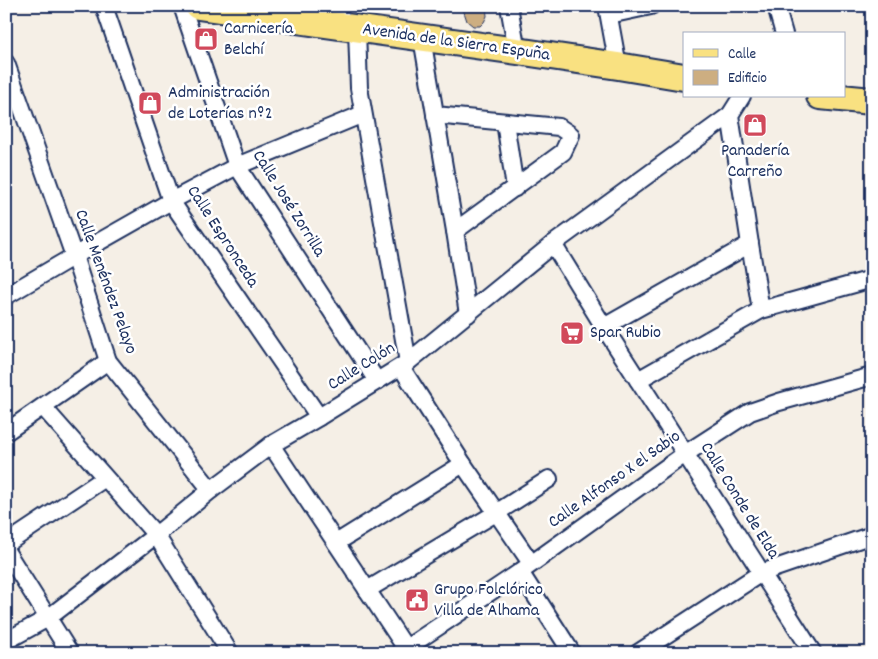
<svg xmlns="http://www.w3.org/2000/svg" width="878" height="659" font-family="Dekko,sans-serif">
<rect width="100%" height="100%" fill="#f5efe6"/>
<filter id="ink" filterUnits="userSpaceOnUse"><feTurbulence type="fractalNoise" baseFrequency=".02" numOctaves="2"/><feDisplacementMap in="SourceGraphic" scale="10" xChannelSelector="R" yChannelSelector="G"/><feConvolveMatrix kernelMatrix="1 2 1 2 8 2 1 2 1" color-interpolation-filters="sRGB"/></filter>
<g filter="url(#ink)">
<polygon fill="#cdae81" stroke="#1b2f5e" points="462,6 486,6 487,16 484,22 480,26 473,26 467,21"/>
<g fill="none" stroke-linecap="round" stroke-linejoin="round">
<g stroke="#1b2f5e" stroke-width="20">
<g id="street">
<polyline points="104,6 171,201 319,417"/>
<polyline points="182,6 237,166 377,381"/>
<polyline points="339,6 343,27"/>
<polyline points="509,6 517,51"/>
<polyline points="607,6 618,66"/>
<polyline points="776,6 784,34"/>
<polyline points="609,15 651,6"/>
<polyline points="357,29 359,88 408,362"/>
<polyline points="422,38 455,231 468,314"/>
<polyline points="6,63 74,256 108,361 211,490"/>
<polyline points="742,96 730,115 750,244 761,310"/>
<polyline points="435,115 559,127 571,135 563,152 455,231"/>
<polyline points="505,122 515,188"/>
<polyline points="553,244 604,327 813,653"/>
<polyline points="6,296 74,256 171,201 237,166 363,114"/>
<polyline points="604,327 750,244"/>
<polyline points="401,367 463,464 531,563"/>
<polyline points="638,380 761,310 872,279"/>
<polyline points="43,407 156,535 230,653"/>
<polyline points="6,432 108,361"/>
<polyline points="271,445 409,653"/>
<polyline points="336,543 463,464"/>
<polyline points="6,544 105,478"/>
<polyline points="6,551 70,653"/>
<polyline points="520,572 572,653"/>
<polyline points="367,590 496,513 549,479"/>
<polyline points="6,641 48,618 156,535 211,490 271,445 319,417 408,362 553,244 730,115"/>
<polyline points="399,653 520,572 685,454 750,412 779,402 872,376"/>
<polyline points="638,653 761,573 872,535"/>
</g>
</g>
<g stroke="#1b2f5e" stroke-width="30">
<g id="primary">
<polyline points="198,6 517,51 618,66 684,77"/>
<polyline points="820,96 872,101"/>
</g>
</g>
<use href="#street" stroke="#fff" stroke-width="16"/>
<use href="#primary" stroke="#f9e181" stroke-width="26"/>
</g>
</g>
<defs>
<g id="shop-square" transform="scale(1.25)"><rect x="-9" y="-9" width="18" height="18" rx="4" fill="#d1495b" stroke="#fff"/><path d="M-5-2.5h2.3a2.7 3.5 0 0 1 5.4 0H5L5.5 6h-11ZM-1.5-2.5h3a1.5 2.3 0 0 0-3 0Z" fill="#fff"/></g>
<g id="supermarket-square" transform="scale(1.25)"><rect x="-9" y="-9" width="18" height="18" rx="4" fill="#d1495b" stroke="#fff"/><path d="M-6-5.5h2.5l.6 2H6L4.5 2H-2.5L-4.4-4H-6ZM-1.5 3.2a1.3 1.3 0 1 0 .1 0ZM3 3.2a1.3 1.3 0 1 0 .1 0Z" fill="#fff"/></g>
<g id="civic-square" transform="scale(1.25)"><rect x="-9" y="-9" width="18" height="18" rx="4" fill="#d1495b" stroke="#fff"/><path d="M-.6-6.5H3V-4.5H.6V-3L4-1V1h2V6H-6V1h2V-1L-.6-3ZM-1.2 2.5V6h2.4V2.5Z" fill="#fff"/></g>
</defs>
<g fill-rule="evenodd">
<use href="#shop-square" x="206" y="39"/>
<use href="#shop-square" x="150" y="103"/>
<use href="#shop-square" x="755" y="125"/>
<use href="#supermarket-square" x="572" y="333"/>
<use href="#civic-square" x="417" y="600"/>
</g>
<g text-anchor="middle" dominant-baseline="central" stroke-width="5" stroke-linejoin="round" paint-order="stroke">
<g font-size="18" fill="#1b2f5e" stroke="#fff" text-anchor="start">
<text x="224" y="29">Carnicería<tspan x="224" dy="21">Belchí</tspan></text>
<text x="168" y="93">Administración<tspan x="168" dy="21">de Loterías nº2</tspan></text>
<text x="755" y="151" text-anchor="middle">Panadería<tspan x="755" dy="21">Carreño</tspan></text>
<text x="590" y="333">Spar Rubio</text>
<text x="434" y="590">Grupo Folclórico<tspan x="434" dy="21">Villa de Alhama</tspan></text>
</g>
<g font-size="18" fill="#1b2f5e" stroke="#fff">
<text transform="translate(456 43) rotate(8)">Avenida de la Sierra Espuña</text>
<text transform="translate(288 204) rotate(58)">Calle José Zorrilla</text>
<text transform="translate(222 237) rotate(57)">Calle Espronceda</text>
<text transform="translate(105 282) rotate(70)">Calle Menéndez Pelayo</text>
<text transform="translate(362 367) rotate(-32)">Calle Colón</text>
<text transform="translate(615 480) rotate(-35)">Calle Alfonso X el Sabio</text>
<text transform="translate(739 501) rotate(58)">Calle Conde de Elda</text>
</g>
</g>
<rect width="878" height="659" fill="none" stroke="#fff" stroke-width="25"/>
<rect x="12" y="12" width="853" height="634" fill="none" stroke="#1b2f5e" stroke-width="2" filter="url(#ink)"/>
<rect x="683" y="32" width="162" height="65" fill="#ffffff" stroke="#a4acbf"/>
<rect x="693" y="49" width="25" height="8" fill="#f9e181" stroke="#a4acbf"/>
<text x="728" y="58" font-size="15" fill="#1b2f5e">Calle</text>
<rect x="693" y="70" width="25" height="15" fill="#cdae81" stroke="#a4acbf"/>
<text x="728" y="82" font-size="15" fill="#1b2f5e">Edificio</text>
</svg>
